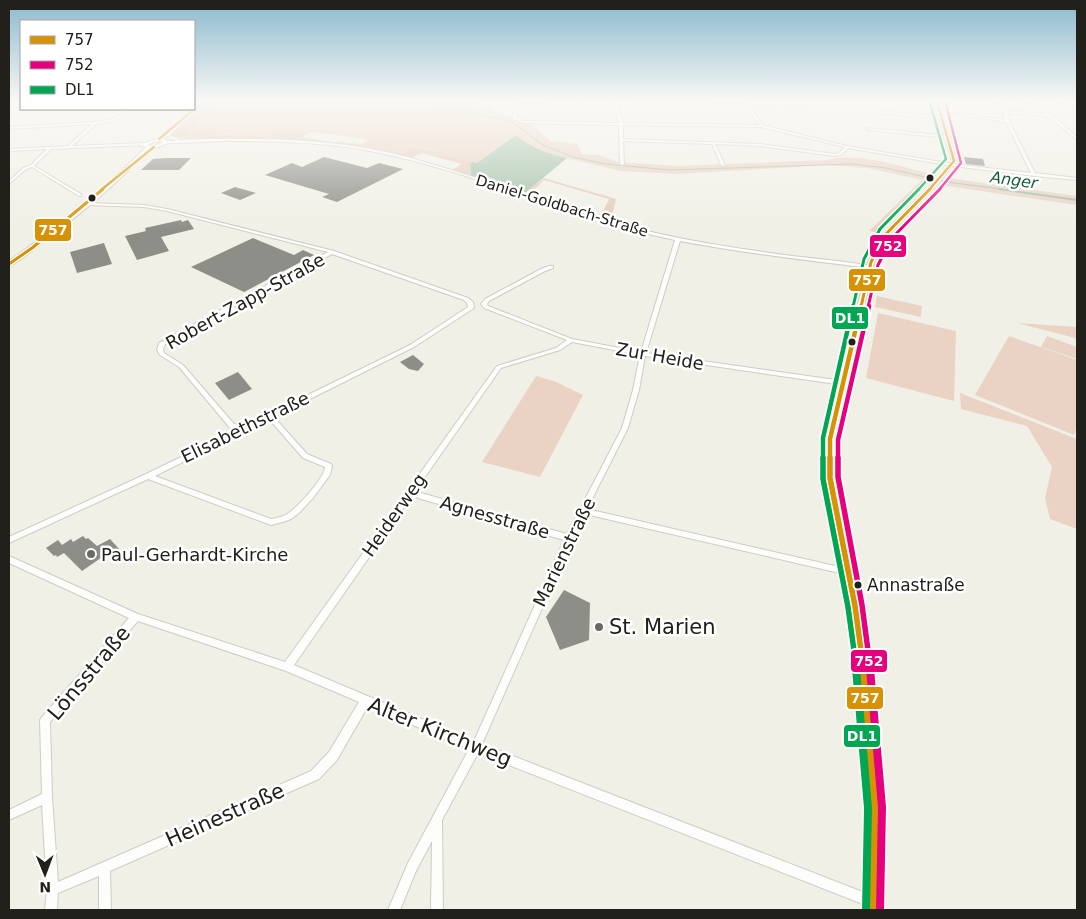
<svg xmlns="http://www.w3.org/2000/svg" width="1086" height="919" font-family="'DejaVu Sans',sans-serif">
<rect width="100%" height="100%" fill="#f1f0e7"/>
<g fill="#ead3c4">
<path d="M221,101H475L473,105L489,106L497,114L529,124L551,141L577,144L582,154L599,155L618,162L676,166L827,160C859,151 904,168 936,175L879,233L869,231L922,180L868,168L826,165L678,174L620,171L546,153L526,143L516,135L477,163L434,154L437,151L412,147L403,153L359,146L368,140L308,130L248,136L187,132L198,125L193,124L209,111V109Z"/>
<polygon points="948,178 1077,196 1077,205 940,185"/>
<polygon points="877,296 922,306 921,317 875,307"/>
<polygon points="878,313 956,331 954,401 866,378"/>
<path d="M1017,323L1077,327V339C1057,332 1037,329 1017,323Z"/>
<polygon points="1009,336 1077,360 1077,427 1074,435 975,395"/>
<polygon points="1047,336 1077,347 1077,359 1041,347"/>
<polygon points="536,376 554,381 583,395 540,477 482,462"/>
<polygon points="960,393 1077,439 1077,529 1050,519 1045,498 1052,467 1027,426 961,409"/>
</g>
<g fill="#e5cbb9">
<polygon points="207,101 221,101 194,123 199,124 187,132 248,136 308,130 340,135 311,132 302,137 329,142 327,143 295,140 187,139 174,137 171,134"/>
<polygon points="336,142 361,144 360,146 403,153 411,147 438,152 434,154 473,162 470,164 471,176 452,170 462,164 422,153 411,158 333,144"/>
<polygon points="544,178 616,199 611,220 566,207 568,206 601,216 609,199 544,180 530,194 560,203 558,204 524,193"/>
</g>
<path fill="#a1c0a8" d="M516,135C532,148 548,154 567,158L525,193L471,176L470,164L473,162L477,163Z"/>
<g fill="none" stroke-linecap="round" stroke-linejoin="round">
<polyline stroke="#a1c0a8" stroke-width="1" points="424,101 512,122 543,145 573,157 605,164 670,170 852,164 886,168 947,182 1008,190"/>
<polyline stroke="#a1c0a8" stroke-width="2" points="999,189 1077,200"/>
</g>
<g fill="#8d8e88">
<polygon points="324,157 367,168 379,163 403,169 337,202 322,197 329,194 265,175 292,163 302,167"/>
<polygon points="964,157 983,159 985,166 966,164"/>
<polygon points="167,158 191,158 179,170 141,170 153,159"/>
<polygon points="235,187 256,193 240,200 221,193"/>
<polygon points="181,220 182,222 188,220 194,229 161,237 169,251 137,260 125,236 146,231 145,228"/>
<polygon points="253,238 294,255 303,250 314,255 244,292 191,267"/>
<polygon points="104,243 112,264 77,273 70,252"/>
<polygon points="413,355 424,364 418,371 409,369 400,362"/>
<polygon points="238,372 252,389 229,400 215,383"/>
<polygon points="83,536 86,539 88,538 97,546 110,539 121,551 123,549 129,555 118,562 108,553 82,571 64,553 57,557 56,555 54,556 46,548 58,540 62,545 71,539 73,542"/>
<polygon points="564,590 590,603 589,640 560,650 546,617"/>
</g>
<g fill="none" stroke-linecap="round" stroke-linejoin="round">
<g stroke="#cdccc5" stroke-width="2">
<g id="minor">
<path d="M517,101L581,102L583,103L581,104L520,103L516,118L524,121L619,123L613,101H617V102L745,104L744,101H747L750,107L804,108L805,110L752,109L762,125L847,146L953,164L1031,173L1006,122L939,112L941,111L1005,120L1003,112L994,101H997L1006,111L1045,114L1037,108L1019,101C1040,101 1061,124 1077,137V139H1076L1047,116L1007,113L1010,123L1035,173L1077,178V180L1034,176L953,166L848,148L841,155L835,156L760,146L715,144L725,165L723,166L721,165L712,144L623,141L624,164L622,165L620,164L619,125L523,123L512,118ZM617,104L747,106L759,125L623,123ZM623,125L761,127L845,147L839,153L835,154L760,144L623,139Z"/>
<polygon points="132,109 136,109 115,121 96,124 72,146 144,143 145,145 51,149 34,166 81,194 81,196 79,196 32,167 25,170 9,184 9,181 23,168 31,165 47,149 9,151 9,149 68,146 92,124 9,129 9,127 95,122 113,119"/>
<polygon points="869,110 943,117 945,118 943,119 868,112"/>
<path d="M186,115L189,116L170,135L178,139V140C246,138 316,137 382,151C471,171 554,209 643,230C692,242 742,249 792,256C818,259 845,261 871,266V267L869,268C806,260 742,253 680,241L646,353L843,381L846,383L843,385L645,356L639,390L628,428L587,509L848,569L851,570L852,572L851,574L848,575L585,514L573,538L482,744L873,896L877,898L879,902L877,906L873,908L478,753L442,820L443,910H431L432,841L416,871L400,910H388L408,863L469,749L368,706L337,760L319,779L110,871L111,910H99V876L58,893L57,910H45L47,890L42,805L9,820V810L42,794L40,720L42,717L129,618L9,563V556L138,614L285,662L497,366L556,348L567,340L484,308L481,304L485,299L541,269L549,266H553V268L545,271L489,301L487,304L488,306L572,339L641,352L675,240C575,220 481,174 380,153C330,142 277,141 225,141C205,141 185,144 165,143L166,141H176L166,135ZM572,342L640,355L633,390L622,428L567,534L421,493L418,494L417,496L418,498L421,499L564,540L474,741L294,665L501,368L560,350ZM138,621L286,671L359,702L329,752L311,771L58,882L52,797L50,722Z"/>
<polygon points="868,128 949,136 951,137 949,138 867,130"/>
<path d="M86,203L144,205L167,209L334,251L468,298L473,302L474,308L414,347L274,417L307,454L331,464L332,466L330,475L313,498L299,513L291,519L283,522L271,525L148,479L9,543V537L146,474L239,429L230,428L179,367L160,355L157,350L159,343L328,252L167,211L144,207L87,205H86ZM332,254L464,300L467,303L468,307L410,345L271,413H267L266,416L244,426L241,425L234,424L183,365L164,353L163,350L165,344ZM269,419L303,458L325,467C324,479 297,508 287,514C282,517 277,518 271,519L155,476Z"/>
</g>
</g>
<g stroke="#cdccc5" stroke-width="2">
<g id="tertiary">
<path d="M202,101H206L162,139H166L168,143L156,148H150C117,184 80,215 40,244C31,251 20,262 9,266V261C58,227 104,190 146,147L141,146V144L157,139ZM156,141L163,142L154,146L148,145Z"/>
<polygon points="935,101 939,101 956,161 939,183 888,235 874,262 834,439 835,478 860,606 868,658 882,808 882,872 880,910 866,910 868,872 868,808 856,658 850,606 825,478 826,439 868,262 884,233 935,181 952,161"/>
</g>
</g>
<g stroke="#cdccc5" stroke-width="3">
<polygon id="motorway" points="1061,101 1068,101 1077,108 1077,113"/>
</g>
<use href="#minor" fill="#fdfdfb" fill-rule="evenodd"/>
<use href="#tertiary" fill="#fdfdfb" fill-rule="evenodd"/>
<use href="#motorway" fill="#fdfdfb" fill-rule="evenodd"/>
<g stroke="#fff" stroke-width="4.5">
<g id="bus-1-far4">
<polyline points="159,139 204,101"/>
<polyline points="101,190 154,147"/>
<polyline points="929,190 954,161 937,101"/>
</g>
</g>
<g stroke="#fff" stroke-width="5.5">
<g id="bus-1-far3">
<polyline points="9,264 32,248 103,189"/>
<polyline points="861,307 871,262 886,234 930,189"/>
</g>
</g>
<g stroke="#fff" stroke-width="8">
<polyline id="bus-1-far2" points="830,459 830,439 861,306"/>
</g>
<g stroke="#fff" stroke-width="9">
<polyline id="bus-1-far1" points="830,458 830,478 855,606 862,658"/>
</g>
<g stroke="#fff" stroke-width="11">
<polyline id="bus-1" points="862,657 875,808 873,910"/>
</g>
<g stroke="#fff" stroke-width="4.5">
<polyline id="bus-2-far4" points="939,190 961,163 945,101"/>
</g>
<g stroke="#fff" stroke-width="5.5">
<polyline id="bus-2-far3" points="868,307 878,265 892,238 940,189"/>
</g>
<g stroke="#fff" stroke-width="8">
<polyline id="bus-2-far2" points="838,459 838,440 869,306"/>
</g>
<g stroke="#fff" stroke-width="9">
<polyline id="bus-2-far1" points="838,458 838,477 862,605 869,658"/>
</g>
<g stroke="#fff" stroke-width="11">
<polyline id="bus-2" points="869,657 882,807 880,910"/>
</g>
<g stroke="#fff" stroke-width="4.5">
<polyline id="bus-3-far4" points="918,190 946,159 930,103"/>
</g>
<g stroke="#fff" stroke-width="5.5">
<polyline id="bus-3-far3" points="853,307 864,259 880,229 919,189"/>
</g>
<g stroke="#fff" stroke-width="8">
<polyline id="bus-3-far2" points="823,459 823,438 853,306"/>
</g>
<g stroke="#fff" stroke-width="9">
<polyline id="bus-3-far1" points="823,458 823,479 848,607 855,658"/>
</g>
<g stroke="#fff" stroke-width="11">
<polyline id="bus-3" points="855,657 868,808 866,910"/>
</g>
<use href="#bus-1-far4" stroke="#d79204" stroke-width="2.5"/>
<use href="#bus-1-far3" stroke="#d79204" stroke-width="3"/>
<use href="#bus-1-far2" stroke="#d79204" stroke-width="4.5"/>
<use href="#bus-1-far1" stroke="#d79204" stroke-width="5.5"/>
<use href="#bus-1" stroke="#d79204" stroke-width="8"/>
<use href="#bus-2-far4" stroke="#e5007d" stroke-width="2.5"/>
<use href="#bus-2-far3" stroke="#e5007d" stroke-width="3"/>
<use href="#bus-2-far2" stroke="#e5007d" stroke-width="4.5"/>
<use href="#bus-2-far1" stroke="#e5007d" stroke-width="5.5"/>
<use href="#bus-2" stroke="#e5007d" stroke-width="8"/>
<use href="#bus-3-far4" stroke="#00a651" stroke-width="2.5"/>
<use href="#bus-3-far3" stroke="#00a651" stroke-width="3"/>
<use href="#bus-3-far2" stroke="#00a651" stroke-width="4.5"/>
<use href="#bus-3-far1" stroke="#00a651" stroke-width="5.5"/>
<use href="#bus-3" stroke="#00a651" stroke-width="8"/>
</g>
<linearGradient id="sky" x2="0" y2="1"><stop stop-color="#8bb9ce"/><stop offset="0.44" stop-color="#f9f8f4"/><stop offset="1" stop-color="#f9f8f4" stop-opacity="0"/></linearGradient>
<rect width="1086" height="230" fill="url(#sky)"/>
<g fill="#21201b" stroke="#fff" stroke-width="2">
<circle cx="930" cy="178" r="4.5"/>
<circle cx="92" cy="198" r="4.5"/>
<circle cx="852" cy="342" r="4.5"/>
<circle cx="858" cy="585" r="4.5"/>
</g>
<g fill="#6a6962" stroke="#fff" stroke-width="2">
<circle cx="91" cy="554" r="5"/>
<circle cx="599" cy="627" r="5"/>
</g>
<g text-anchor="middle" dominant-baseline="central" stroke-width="5" stroke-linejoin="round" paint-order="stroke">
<g font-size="15" fill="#21201b" stroke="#fff">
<text transform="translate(562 206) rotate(17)">Daniel-Goldbach-Straße</text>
</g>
<g font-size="16" font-style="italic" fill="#165d36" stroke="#fff">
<text transform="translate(1014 180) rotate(8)">Anger</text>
</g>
<g font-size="17" fill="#21201b" stroke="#fff" text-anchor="start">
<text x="867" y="585">Annastraße</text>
</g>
<g font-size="18" fill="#21201b" stroke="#fff">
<text transform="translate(245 301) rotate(-29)">Robert-Zapp-Straße</text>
<text transform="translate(660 356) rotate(10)">Zur Heide</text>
<text transform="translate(245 427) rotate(-26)">Elisabethstraße</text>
<text transform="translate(394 515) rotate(-55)">Heiderweg</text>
<text transform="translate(495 517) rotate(16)">Agnesstraße</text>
<text transform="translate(564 552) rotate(-64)">Marienstraße</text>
</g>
<g font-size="18" fill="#21201b" stroke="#fff" text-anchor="start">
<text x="101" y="554">Paul-Gerhardt-Kirche</text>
</g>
<g font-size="21" fill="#21201b" stroke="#fff" text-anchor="start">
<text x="609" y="627">St. Marien</text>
</g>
<g font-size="21" fill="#21201b" stroke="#fff">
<text transform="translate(89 673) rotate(-50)">Lönsstraße</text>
<text transform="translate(440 732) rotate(22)">Alter Kirchweg</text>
<text transform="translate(225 815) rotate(-24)">Heinestraße</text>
</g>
</g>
<g stroke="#fff" stroke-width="2">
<rect x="34" y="218" width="38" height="24" rx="5" fill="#d79204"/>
<rect x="869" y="234" width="38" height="24" rx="5" fill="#e5007d"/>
<rect x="848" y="268" width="38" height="24" rx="5" fill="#d79204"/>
<rect x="831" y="306" width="38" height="24" rx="5" fill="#00a651"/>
<rect x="850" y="649" width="38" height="24" rx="5" fill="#e5007d"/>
<rect x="846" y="686" width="38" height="24" rx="5" fill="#d79204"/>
<rect x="843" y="724" width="38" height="24" rx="5" fill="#00a651"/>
</g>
<g font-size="14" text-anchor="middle" font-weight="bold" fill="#fff">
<text x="53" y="235">757</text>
<text x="888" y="251">752</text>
<text x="867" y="285">757</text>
<text x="850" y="323">DL1</text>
<text x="869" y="666">752</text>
<text x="865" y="703">757</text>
<text x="862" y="741">DL1</text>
</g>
<rect width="1086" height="919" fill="none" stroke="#21201b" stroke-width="20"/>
<rect x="20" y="20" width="175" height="90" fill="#ffffff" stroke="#a6a6a4"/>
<rect x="30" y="36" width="25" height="8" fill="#d79204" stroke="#a6a6a4"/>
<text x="65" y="45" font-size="15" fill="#21201b">757</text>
<rect x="30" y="61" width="25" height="8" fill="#e5007d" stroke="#a6a6a4"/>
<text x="65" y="70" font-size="15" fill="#21201b">752</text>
<rect x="30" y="86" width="25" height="8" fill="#00a651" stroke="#a6a6a4"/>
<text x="65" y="95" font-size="15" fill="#21201b">DL1</text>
<g transform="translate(45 874) rotate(179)" stroke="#ffffff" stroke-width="4" paint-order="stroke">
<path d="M0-4L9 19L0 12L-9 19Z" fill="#21201b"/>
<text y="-8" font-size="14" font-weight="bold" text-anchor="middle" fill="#21201b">N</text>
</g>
</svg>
